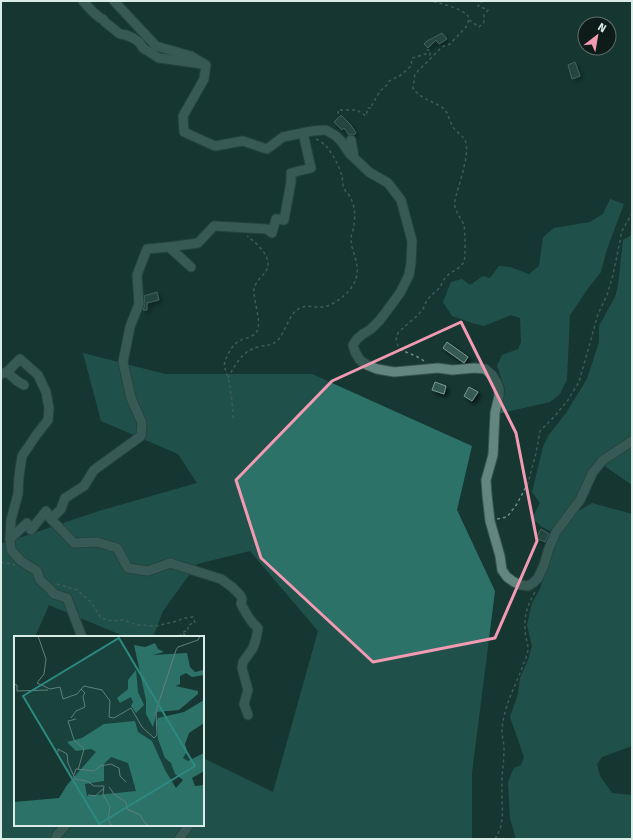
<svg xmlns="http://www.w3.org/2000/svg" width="633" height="840" font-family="'Fira Sans',sans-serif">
<defs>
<filter id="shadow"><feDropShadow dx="3" dy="3" stdDeviation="2" flood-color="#0009"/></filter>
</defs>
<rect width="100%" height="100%" fill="#163732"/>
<g fill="#2c7268" fill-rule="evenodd">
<polygon points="610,199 624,204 607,249 601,272 589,287 570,315 568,358 567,379 560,394 550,402 501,413 505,389 497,366 502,355 518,349 521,342 520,318 511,315 484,326 472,323 452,316 443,302 451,282 462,279 470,285 483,276 490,278 499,266 510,267 529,274 539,266 543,237 554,228 590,222 603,214"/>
<path d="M632,232V485L606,467L598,458C584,474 580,493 569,509C563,517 556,524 550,531L542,527L532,518L540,503L532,492L543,447L548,436L566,413L587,379L599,342V326L615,297L618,286L623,240L630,236Z"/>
<path d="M83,353L165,374H312L472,446L457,510L495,591L472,773V839H1V544L99,511L197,483L178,454L101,421ZM250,551L318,631L273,792L203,758V825H15V637H35L49,605L126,637H153L163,611L197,564Z"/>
<polygon points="592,503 632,514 632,746 602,757 597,764 600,776 612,793 632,795 632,839 516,839 510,818 508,782 514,768 521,765 524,757 510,717 518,694 520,678 528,660 532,646 527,625 532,603 540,589 553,546 562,526 575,513"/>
</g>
<g fill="#365852" stroke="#769a93" filter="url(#shadow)">
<polygon points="442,33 447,39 439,44 436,40 428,48 424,44 428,40 429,40"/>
<polygon points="575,62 580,76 572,79 568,65"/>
<polygon points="341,115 350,124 356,133 354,135 350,134 349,135 344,128 342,130 334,122"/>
<polygon points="157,292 159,300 147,303 147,310 143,310 145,304 144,296"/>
<polygon points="447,342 468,357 464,363 443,348"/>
<polygon points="435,382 446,386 444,394 432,390"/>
<polygon points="469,387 478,392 472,401 464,396"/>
<polygon points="541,529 549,534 545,542 536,538"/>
</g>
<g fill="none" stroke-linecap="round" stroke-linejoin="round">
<g stroke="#385450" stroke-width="11">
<g id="minor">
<polyline points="83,1 92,11 100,18 103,19 105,22 120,34 126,35 133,38 139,42 143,48 159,58 167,59 202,64"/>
<polyline points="114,1 156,46 191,56 206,65 204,79 183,116 184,132 215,146 243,141 267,149 283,137 312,131 326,130 336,136 341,141 350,154 369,172 388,183 401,200 412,241 411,263 409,275 400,293 380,320 371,329 363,334 357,339 353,345 355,352 360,360 367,365 377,369 394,372 438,368 452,370 475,368 485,369 492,375 497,383 499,389 499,396 495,413 493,455 486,480 487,495 490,521 500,556 502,570 507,577 514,582 521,585 528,586 533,583 538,578 544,565 549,548 556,532 580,500 593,472 602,461 632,441"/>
<polyline points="351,140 354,157"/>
<polyline points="169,247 198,243 214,226 267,229 272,233 276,219 284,220 291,182 291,173 311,168 303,133"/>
<polyline points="7,372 20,359 38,375 46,392 49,408 48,420 37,434 22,456 19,476 18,494 11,520 10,539 11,550 21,561 37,571 40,580 49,588 54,594 67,598 82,637"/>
<polyline points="1,374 7,372 17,381 24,385"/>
<polyline points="51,519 61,509 65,498 84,486 94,470 141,436 142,423 131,398 123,362 130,327 139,304 137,275 147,249 169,247 191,267"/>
<path d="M10,539L27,523L31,530L46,511L51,519L74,543L97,542L117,548L128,568L148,571L170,563L221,579L232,587L240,595L242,599L241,604C246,613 250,622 258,628L256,639L253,648L243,662L242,668L248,690L244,704L248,715"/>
<polyline points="56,839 57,835 66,825"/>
<polyline points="179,839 189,825"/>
</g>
</g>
<g stroke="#6e8985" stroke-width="1.5" stroke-dasharray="3 3" stroke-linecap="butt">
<polyline points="469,20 479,27 484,22 484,15 488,10 478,6 482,1"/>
<polyline points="338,114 338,110 357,110 366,116 368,108 372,108 372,105 380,91 387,85 389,81 401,75 411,66 412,58 426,54 427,50 430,50 430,58"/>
<path d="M424,361C421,359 417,356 413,355C407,352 399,351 397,343C395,338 397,333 401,330C408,323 417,317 423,309C425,305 426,301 429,298C432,294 437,291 440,287C442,284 443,280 446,277C451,271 461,269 464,261C466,257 465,230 464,225C460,216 453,210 455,200C458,186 471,153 465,140C462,135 456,132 453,127C449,121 449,113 443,108C433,101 420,99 413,88L415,74L442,47L450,44L466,27L469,20C468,16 469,16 466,14C459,8 440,3 431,1"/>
<path d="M228,378C235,365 242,351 258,347C266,345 272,346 278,340C286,331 289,313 300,308C308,304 318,309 327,306C343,300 360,284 357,266C356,257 351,248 351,239C351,234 354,229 354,224C356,215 354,203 349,195C347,193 346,193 345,190C342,186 343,180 342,176C339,166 333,154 326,146C324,144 320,141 316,139"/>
<polyline points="1,414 1,423"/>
<path d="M233,418C233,410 232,402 231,394C230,389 230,383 228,378C227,372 223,368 225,361C228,354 232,345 239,341C245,338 254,337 257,331C262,323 253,299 254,289C256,278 270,273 268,262C266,251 255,242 247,236"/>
<polyline points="497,519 507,517 517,504 528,483 536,453 540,431 554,417 568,400 579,382 598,314 607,295 613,275 622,231 632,213"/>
<polyline points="1,562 15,565"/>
<polyline points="57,584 77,590 91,602 101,618 112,621 123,620 137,625 156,626 177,621 185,618 193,617 195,623 188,625 188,631 182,632 185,635 180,635 182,637"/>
<path d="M495,839C505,824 502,809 502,792C501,778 504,763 504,749C504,743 502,737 502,731C503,708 514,689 522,668C524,662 527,656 528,650C528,643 525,636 525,629C524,615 528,604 535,592"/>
</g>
<use href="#minor" stroke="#638680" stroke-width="9"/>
</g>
<path d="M0 0H633V840H0ZM461,322L516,433L537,541L495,638L373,662L261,558L236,480L332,381Z" fill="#163732" fill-opacity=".55" fill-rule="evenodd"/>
<path fill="none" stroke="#f19ab2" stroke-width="3" stroke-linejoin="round" d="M461,322L516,433L537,541L495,638L373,662L261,558L236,480L332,381Z"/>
<g transform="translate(14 636)">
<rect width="190" height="190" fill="#163732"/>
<path d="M141,7L144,13L150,16L139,19L173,17L176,31L181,36L189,34L190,39L178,41L172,37L166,40V48L162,50L184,55V58L165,74L143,76L139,91L132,78V64L120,9L131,11ZM122,34L124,56L130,69L122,77L117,70L119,66L117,61L106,67L103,62L114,53V44ZM190,64V87L175,97L171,108L173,115L169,122L174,125L190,117V135L178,142L181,150L190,149L189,190H0V166L45,162L53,149L82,116L77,113L62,115L53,106L68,102L90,88L121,85L124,96L138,105L151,134L162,152L169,144L161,138L157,127L151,122L144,103L143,85L144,82L170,76ZM97,121L114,127L122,155L73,160L71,148L90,145V128Z" fill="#2c7268" fill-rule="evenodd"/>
<path fill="none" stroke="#647f7b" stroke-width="1" d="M24,0L32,23L30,38L23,47L36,53L46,51L49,63L63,58L70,50L88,54L96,65L95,81L100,82L117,72L128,91L140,102L143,99L142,75L162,14L164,11L184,4L186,0M0,48L3,49V55L34,54M57,82L62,75L71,71L69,60L71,57L67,53M62,83L54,85L60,104L70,113L64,134M44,116V113L53,118L54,127L61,143L73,145L80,150H90L89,158L96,171L94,184L98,190M59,141L62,133L80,135L86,130L97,128L105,132L106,140L112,146M95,151L100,158L112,166L113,173L126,179L131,187L135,190M74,159L81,160L90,152"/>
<path fill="#2d8880" fill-opacity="0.15" stroke="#2d8880" stroke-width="2" d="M105,2L181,130L85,188L9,60Z"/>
<rect width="190" height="190" fill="none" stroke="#d9ece8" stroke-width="2"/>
</g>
<rect width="633" height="840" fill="none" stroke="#d9ece8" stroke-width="4"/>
<g transform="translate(597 36) rotate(31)"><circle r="19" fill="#0e1c19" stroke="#5f6f6c"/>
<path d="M0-3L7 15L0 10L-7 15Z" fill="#f19ab2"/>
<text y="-6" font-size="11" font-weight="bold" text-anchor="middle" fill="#d9ece8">N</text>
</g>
</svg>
